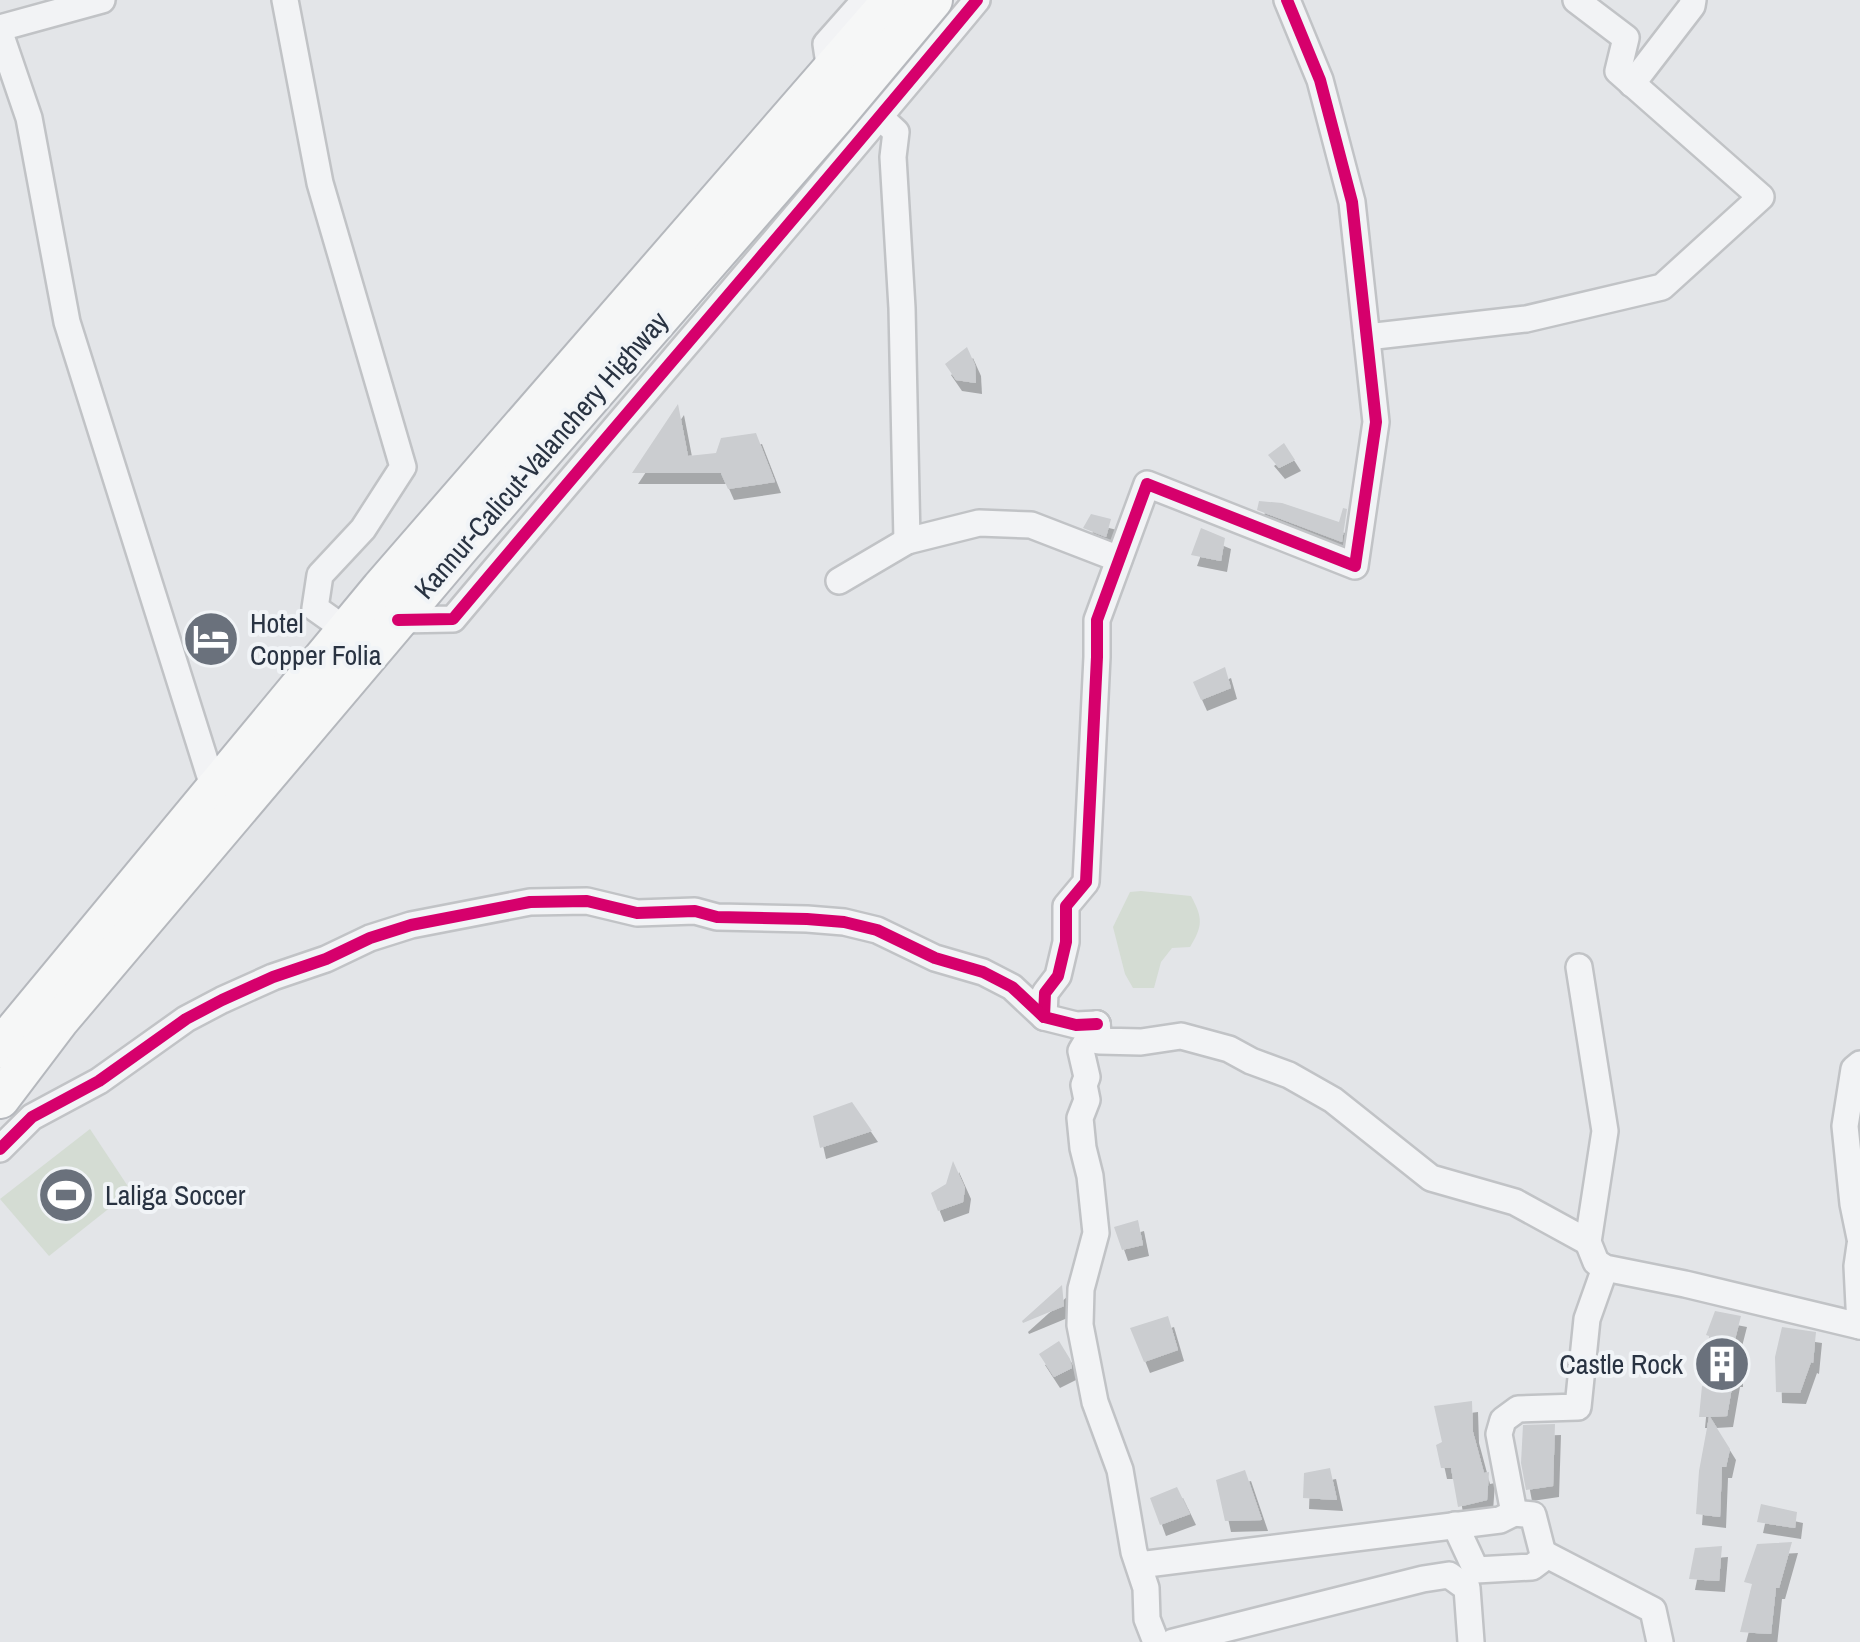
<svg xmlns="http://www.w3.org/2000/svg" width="1860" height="1642" font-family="'Archivo Narrow',sans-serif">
<defs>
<filter id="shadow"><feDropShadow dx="6" dy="11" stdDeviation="0" flood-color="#0004"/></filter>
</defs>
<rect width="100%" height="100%" fill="#e3e5e8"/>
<g fill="#d4dcd3">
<path d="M1141,891L1191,896C1203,918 1203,926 1190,947L1172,948L1161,962L1154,988H1133L1125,974L1113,927L1130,892Z"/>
<polygon points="90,1129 131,1191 49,1256 0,1199"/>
</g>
<g fill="#cbcdd0" filter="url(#shadow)">
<polygon points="967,347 975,365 976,383 956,380 945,364"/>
<polygon points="678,404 688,456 716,453 721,438 756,433 775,482 728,489 721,473 632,473"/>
<polygon points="1284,443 1295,460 1279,468 1268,455"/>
<polygon points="1259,501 1282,503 1339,522 1343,508 1347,509 1342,542 1257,510"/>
<polygon points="1091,514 1111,519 1106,537 1083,528"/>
<polygon points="1201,528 1225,538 1221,561 1191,555"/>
<polygon points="1225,667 1231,688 1201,700 1193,682"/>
<polygon points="852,1102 872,1131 820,1148 813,1116"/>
<polygon points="953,1161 965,1188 963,1202 938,1211 931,1193 946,1184"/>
<polygon points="1138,1220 1143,1245 1122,1250 1114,1227"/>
<polygon points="1062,1285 1064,1306 1023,1323 1022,1321"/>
<polygon points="1715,1311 1741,1316 1731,1355 1737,1356 1737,1376 1734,1376 1727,1416 1710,1417 1730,1449 1726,1467 1722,1467 1720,1517 1696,1514 1699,1471 1709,1417 1699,1417 1702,1386 1707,1387 1709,1336 1706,1335"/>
<polygon points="1168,1316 1178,1350 1144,1362 1130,1328"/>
<polygon points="1782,1327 1816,1332 1813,1363 1811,1362 1800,1393 1776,1392 1775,1357"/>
<polygon points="1059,1341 1070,1359 1072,1368 1054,1377 1039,1354"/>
<polygon points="1472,1401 1473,1432 1484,1473 1489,1472 1487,1500 1458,1507 1451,1468 1441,1468 1436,1445 1442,1442 1434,1406"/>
<polygon points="1555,1424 1553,1486 1526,1490 1521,1463 1523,1425"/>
<polygon points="1330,1468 1337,1500 1303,1498 1304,1473"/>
<polygon points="1245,1470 1262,1520 1225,1521 1216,1480"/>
<polygon points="1177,1487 1190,1514 1160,1525 1150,1498"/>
<polygon points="1761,1504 1797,1512 1795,1528 1757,1522"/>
<polygon points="1792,1542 1779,1588 1776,1588 1771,1634 1740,1632 1752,1584 1744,1582 1757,1544"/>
<polygon points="1722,1546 1719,1581 1689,1579 1695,1548"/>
</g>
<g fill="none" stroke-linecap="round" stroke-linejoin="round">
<g stroke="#c1c3c6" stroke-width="30">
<g id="minor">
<polyline points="285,0 320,183 403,467 363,529 320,575 315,608 346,630"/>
<polyline points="0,28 102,0"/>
<polyline points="0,33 29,118 67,322 214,789"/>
<polyline points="830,71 826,44 865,0"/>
<polyline points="1632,84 1692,6 1693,0"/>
<polyline points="880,117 896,132 893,157 902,308 907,541"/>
<polyline points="1367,337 1526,319 1662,287 1761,197 1618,71 1626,38 1576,0"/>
<polyline points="839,581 907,541 979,523 1031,525 1119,559"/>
<path d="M398,620L453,619C627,412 805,208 977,0"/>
<polyline points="1579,967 1605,1131 1588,1242 1596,1262 1605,1268 1685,1284 1860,1326"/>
<polyline points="1044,1017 1045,993 1058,976 1066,942 1066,906 1086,882 1097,657 1097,620 1147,484 1355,566 1376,422 1352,202 1320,80 1287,0"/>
<polyline points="1097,1024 1081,1051 1087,1077 1084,1085 1087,1100 1080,1118 1083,1148 1090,1176 1096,1233 1081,1289 1080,1325 1095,1402 1120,1470 1134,1552 1146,1588 1147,1619 1156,1642"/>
<polyline points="1097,1024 1099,1041 1141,1042 1181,1036 1229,1049 1251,1061 1289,1075 1333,1100 1431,1178 1515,1202 1588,1242"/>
<polyline points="1860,1064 1854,1069 1845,1126 1853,1204 1860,1238"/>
<polyline points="0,1149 32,1117 99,1081 186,1019 222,1000 273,977 326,959 370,938 411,925 530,902 587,901 637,913 695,911 717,917 807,919 844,922 877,930 935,958 983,972 1012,987 1044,1017 1076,1025 1097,1024"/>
<polyline points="1860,1326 1857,1266 1860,1245"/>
<polyline points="1455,1525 1476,1570 1532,1567 1544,1558 1533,1515 1514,1513"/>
<polyline points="1543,1553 1653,1610 1660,1642"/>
<polyline points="1139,1565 1500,1520 1514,1513 1499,1434 1503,1420 1518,1409 1578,1407 1587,1319 1605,1268"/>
<polyline points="1173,1642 1423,1579 1449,1575 1467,1588 1471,1642"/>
</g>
</g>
<g stroke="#b5b8bd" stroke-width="42">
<g id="highway">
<polyline points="0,1048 381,588 892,0"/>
<polyline points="0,1099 59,1021 462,545 835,117 933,0"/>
</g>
</g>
<use href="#minor" stroke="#f2f3f5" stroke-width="25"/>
<use href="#highway" stroke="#f6f7f7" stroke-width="38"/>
<g stroke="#f1f4f7" stroke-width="19">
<g id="cycleway">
<path d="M398,620L453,619C627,412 805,208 977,0"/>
<polyline points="1044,1017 1045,993 1058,976 1066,942 1066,906 1086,882 1097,657 1097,620 1147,484 1355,566 1376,422 1352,202 1320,80 1287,0"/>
<polyline points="0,1149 32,1117 99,1081 186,1019 222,1000 273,977 326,959 370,938 411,925 530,902 587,901 637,913 695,911 717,917 807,919 844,922 877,930 935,958 983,972 1012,987 1044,1017 1076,1025 1097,1024"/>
</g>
</g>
<use href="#cycleway" stroke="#d6006c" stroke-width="12"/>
</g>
<defs>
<g id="hotel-disc" transform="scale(2.875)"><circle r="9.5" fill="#6a717c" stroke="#f1f4f7"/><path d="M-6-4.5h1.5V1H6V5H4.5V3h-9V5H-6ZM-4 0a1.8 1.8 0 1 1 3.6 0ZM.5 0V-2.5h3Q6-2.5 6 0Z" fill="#fff"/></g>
<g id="stadium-disc" transform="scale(2.875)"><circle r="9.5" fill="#6a717c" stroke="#f1f4f7"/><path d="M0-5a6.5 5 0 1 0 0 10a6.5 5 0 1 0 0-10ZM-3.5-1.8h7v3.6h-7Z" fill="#fff"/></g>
<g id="building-disc" transform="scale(2.875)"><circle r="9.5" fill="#6a717c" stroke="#f1f4f7"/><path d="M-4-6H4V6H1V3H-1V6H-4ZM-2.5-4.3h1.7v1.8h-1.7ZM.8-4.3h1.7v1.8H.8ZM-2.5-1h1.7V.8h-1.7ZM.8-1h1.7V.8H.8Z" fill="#fff"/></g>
</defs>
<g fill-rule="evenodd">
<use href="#hotel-disc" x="211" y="639"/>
<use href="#stadium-disc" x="66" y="1195"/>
<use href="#building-disc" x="1722" y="1364"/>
</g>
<g text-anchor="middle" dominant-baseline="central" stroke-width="8" stroke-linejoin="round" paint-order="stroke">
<g font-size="28" fill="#293342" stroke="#f1f4f7">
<text transform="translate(541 455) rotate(-49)">Kannur-Calicut-Valanchery Highway</text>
</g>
<g font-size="28" fill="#293342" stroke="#f1f4f7" text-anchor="start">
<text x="250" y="623">Hotel<tspan x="250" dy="32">Copper Folia</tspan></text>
<text x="105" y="1195">Laliga Soccer</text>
<text x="1683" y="1364" text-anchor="end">Castle Rock</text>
</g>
</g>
</svg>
